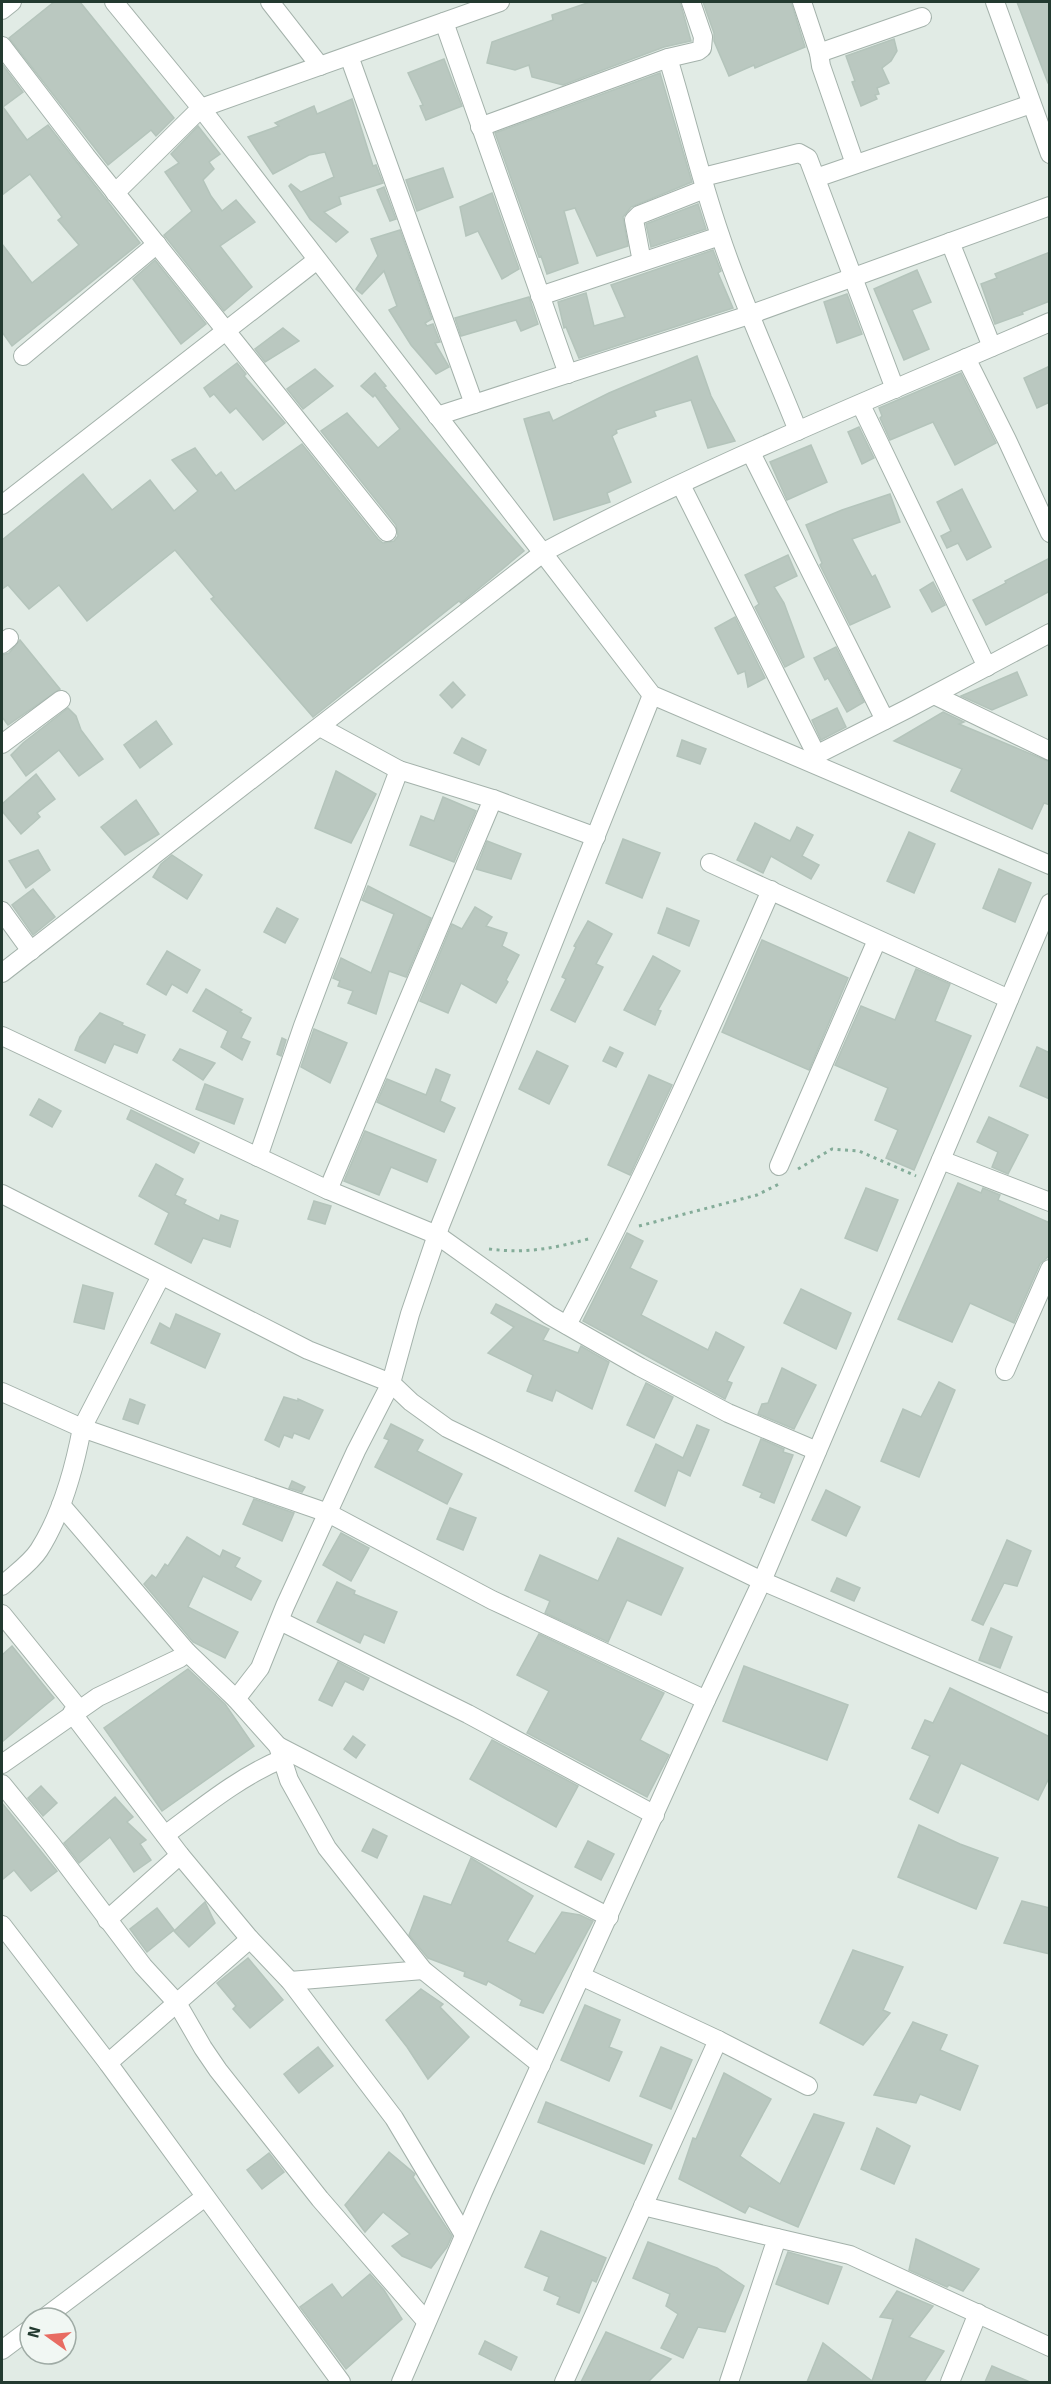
<svg xmlns="http://www.w3.org/2000/svg" width="1051" height="2384" font-family="Signika,sans-serif">
<rect width="100%" height="100%" fill="#e1ebe5"/>
<g fill="#bac8c0" stroke="#b4c4bb" stroke-width="1.5">
<polygon points="54,2 80,2 174,118 156,136 151,130 108,165 9,38"/>
<polygon points="590,2 680,2 691,41 664,47 563,85 532,77 529,65 515,70 487,63 492,42 553,20 552,15"/>
<polygon points="703,2 791,2 805,47 755,68 754,65 729,76 714,41 714,33"/>
<polygon points="1017,2 1050,2 1050,83 1048,83"/>
<polygon points="894,39 897,51 891,61 882,68 889,83 877,88 879,94 875,95 877,99 861,106 852,82 855,81 846,56"/>
<polygon points="444,59 462,106 426,120 420,106 423,105 408,73"/>
<polygon points="2,64 23,92 3,107 27,140 48,125 140,243 12,346 2,332 2,244 32,283 79,245 58,220 62,217 30,174 2,195"/>
<polygon points="660,73 692,182 631,207 623,217 628,246 597,256 575,208 564,211 578,263 547,274 541,256 539,257 495,133"/>
<polygon points="352,99 373,166 376,165 383,183 339,197 341,204 324,212 348,232 336,242 310,219 289,186 291,184 301,192 334,177 325,152 309,155 273,174 248,137 279,126 275,123 314,106 317,114"/>
<polygon points="198,126 220,154 209,162 214,169 203,180 211,196 222,211 236,200 255,222 220,246 252,287 224,311 164,235 192,211 165,172 179,163 171,154"/>
<polygon points="443,168 453,197 417,211 406,180"/>
<polygon points="384,187 396,219 390,221 377,190"/>
<polygon points="492,193 519,269 502,279 478,231 466,236 460,207"/>
<polygon points="698,204 706,229 651,247 646,224"/>
<polygon points="400,230 432,319 425,323 427,326 433,324 440,342 435,343 449,367 436,374 411,345 389,310 397,306 384,271 362,294 356,289 378,256 371,239"/>
<polygon points="713,250 721,271 718,273 733,308 579,358 566,327 564,328 558,302 586,293 594,326 625,317 611,285"/>
<polygon points="1050,252 1050,301 1022,312 1023,314 995,324 981,284 997,278 995,274"/>
<polygon points="155,260 206,324 181,344 133,279"/>
<polygon points="917,270 931,302 912,310 929,349 904,360 874,289"/>
<polygon points="847,294 862,334 837,343 824,302"/>
<polygon points="529,297 538,324 521,331 516,320 461,336 455,318"/>
<polygon points="283,328 299,341 265,362 255,349"/>
<polygon points="697,356 711,396 735,441 708,448 691,400 654,411 656,416 616,430 617,433 612,436 631,482 607,493 610,502 554,520 524,419 549,412 553,421 609,393"/>
<polygon points="237,363 246,374 244,376 285,423 263,440 236,408 230,413 214,394 210,397 204,388"/>
<polygon points="1050,366 1050,402 1037,408 1024,378"/>
<polygon points="315,369 333,386 303,409 287,389"/>
<polygon points="375,373 386,386 384,387 524,551 488,581 461,603 459,601 313,717 211,599 214,597 175,550 87,621 59,585 29,609 8,585 2,589 2,540 83,474 112,510 150,480 174,511 198,491 172,460 195,448 216,476 221,472 235,491 302,444 378,539 383,543 394,541 398,536 396,525 321,431 347,413 378,448 400,429 375,395 373,397 361,386"/>
<polygon points="961,373 996,443 955,465 933,422 890,440 880,418 882,416 879,408"/>
<polygon points="859,427 874,458 862,464 848,432"/>
<polygon points="811,445 827,482 787,500 770,462"/>
<polygon points="962,489 991,547 967,560 958,543 947,548 941,536 951,531 937,502"/>
<polygon points="890,494 900,522 852,539 872,577 875,575 890,607 850,625 820,565 822,563 806,525 842,510"/>
<polygon points="788,555 797,576 774,587 784,603 804,657 785,667 755,607 759,604 745,575"/>
<polygon points="1050,558 1050,591 986,625 973,600 1006,583 1005,581"/>
<polygon points="933,582 945,605 932,612 920,590"/>
<polygon points="735,617 765,678 748,687 745,671 738,674 715,628"/>
<polygon points="20,640 60,689 8,725 2,717 2,655 9,653"/>
<polygon points="836,647 864,702 847,712 828,678 825,680 814,658"/>
<polygon points="1017,672 1027,695 992,710 961,696"/>
<polygon points="453,682 465,695 452,708 440,695"/>
<polygon points="68,708 76,716 81,730 103,759 79,776 59,750 26,776 11,755 23,743"/>
<polygon points="837,708 846,727 821,740 812,720"/>
<polygon points="943,712 964,722 959,724 1050,762 1050,805 1044,803 1032,829 951,791 962,769 894,741"/>
<polygon points="156,721 172,744 140,768 124,745"/>
<polygon points="462,738 486,750 479,765 454,753"/>
<polygon points="682,740 706,749 700,764 677,756"/>
<polygon points="336,771 376,794 351,843 315,828"/>
<polygon points="36,774 55,799 37,813 40,817 21,834 2,811 2,804"/>
<polygon points="443,797 476,811 454,862 410,845 421,816 434,821"/>
<polygon points="136,800 159,834 125,855 101,827"/>
<polygon points="755,823 790,841 797,827 813,835 802,856 819,865 811,879 771,856 763,873 737,860"/>
<polygon points="909,832 935,844 914,893 887,881"/>
<polygon points="623,839 660,853 642,898 606,883"/>
<polygon points="487,841 521,854 511,879 476,869"/>
<polygon points="38,850 50,870 26,888 9,861"/>
<polygon points="172,855 202,875 187,899 153,877 161,864"/>
<polygon points="999,869 1031,883 1015,922 983,908"/>
<polygon points="368,886 431,918 406,977 389,971 376,1014 348,1003 353,991 338,986 340,981 333,978 341,958 371,973 394,914 362,900"/>
<polygon points="33,889 55,917 33,935 12,905"/>
<polygon points="475,907 492,917 486,926 507,933 502,946 519,955 506,980 508,982 496,1003 461,983 448,1013 420,1001 452,924 462,929"/>
<polygon points="277,908 298,919 285,943 264,932"/>
<polygon points="667,908 699,921 689,946 658,933"/>
<polygon points="588,921 612,934 596,964 603,967 575,1022 551,1010 566,979 562,977 576,947 574,946"/>
<polygon points="762,940 848,978 809,1070 722,1032"/>
<polygon points="167,951 200,970 187,993 172,984 166,995 147,984"/>
<polygon points="653,956 680,971 658,1010 661,1011 655,1025 624,1010"/>
<polygon points="916,969 950,984 935,1021 971,1036 914,1170 886,1158 898,1130 875,1120 888,1088 835,1065 861,1006 895,1020"/>
<polygon points="206,989 242,1010 240,1012 251,1018 241,1038 250,1042 242,1060 221,1047 228,1031 193,1011"/>
<polygon points="100,1013 123,1023 122,1025 145,1035 137,1053 114,1044 105,1063 75,1050 80,1037"/>
<polygon points="314,1029 347,1043 330,1083 301,1067"/>
<polygon points="282,1038 286,1040 281,1056 277,1054"/>
<polygon points="610,1047 623,1053 616,1067 603,1061"/>
<polygon points="1037,1047 1050,1053 1050,1099 1020,1086"/>
<polygon points="180,1049 215,1063 203,1080 173,1060"/>
<polygon points="537,1051 568,1066 549,1104 519,1089"/>
<polygon points="436,1069 450,1075 440,1101 455,1108 444,1132 377,1102 387,1079 426,1095"/>
<polygon points="649,1075 672,1085 630,1175 608,1165"/>
<polygon points="205,1084 243,1099 234,1124 196,1109"/>
<polygon points="39,1099 61,1111 52,1127 30,1115"/>
<polygon points="131,1110 199,1143 194,1153 127,1119"/>
<polygon points="989,1117 1028,1135 1008,1174 992,1167 998,1152 977,1142"/>
<polygon points="365,1131 436,1160 427,1182 391,1167 379,1195 344,1181"/>
<polygon points="156,1164 183,1179 175,1195 186,1200 184,1204 219,1221 221,1215 238,1221 230,1247 203,1238 191,1263 155,1244 169,1213 139,1196"/>
<polygon points="958,1183 981,1193 983,1188 1000,1195 998,1200 1050,1223 1050,1255 1040,1264 1014,1323 970,1303 952,1342 898,1319"/>
<polygon points="866,1188 898,1200 877,1251 845,1238"/>
<polygon points="314,1201 331,1206 325,1224 308,1219"/>
<polygon points="627,1233 643,1241 630,1268 657,1281 641,1315 708,1350 716,1332 744,1347 727,1381 732,1383 725,1399 583,1321"/>
<polygon points="83,1285 113,1293 104,1329 74,1322"/>
<polygon points="801,1289 851,1313 836,1349 784,1323"/>
<polygon points="496,1304 549,1329 543,1340 578,1353 581,1346 609,1362 592,1409 556,1390 552,1401 527,1391 533,1375 488,1353 514,1327 491,1313"/>
<polygon points="176,1314 220,1334 205,1368 151,1343 160,1323 170,1329"/>
<polygon points="782,1368 816,1385 794,1429 758,1414 762,1404 768,1403"/>
<polygon points="939,1382 955,1390 919,1477 881,1461 903,1409 921,1417"/>
<polygon points="646,1383 673,1397 654,1438 627,1425"/>
<polygon points="284,1397 298,1401 298,1399 323,1410 309,1439 294,1433 292,1438 284,1435 279,1447 265,1440"/>
<polygon points="130,1399 145,1405 138,1424 123,1419"/>
<polygon points="391,1424 423,1440 417,1451 462,1474 447,1504 375,1467 389,1440 384,1438"/>
<polygon points="697,1425 709,1430 690,1476 678,1470 665,1506 635,1491 656,1444 683,1458"/>
<polygon points="761,1439 784,1449 783,1452 793,1455 774,1503 760,1497 762,1493 743,1485"/>
<polygon points="292,1481 305,1487 302,1492 289,1488"/>
<polygon points="826,1490 860,1507 846,1536 812,1520"/>
<polygon points="254,1499 294,1513 282,1541 243,1524"/>
<polygon points="450,1508 476,1518 463,1550 437,1539"/>
<polygon points="341,1533 369,1548 351,1581 323,1565"/>
<polygon points="187,1537 220,1557 223,1550 240,1558 235,1567 261,1581 251,1600 203,1576 188,1607 238,1632 225,1658 193,1642 144,1584 152,1575 156,1578 165,1564 168,1566"/>
<polygon points="618,1538 683,1568 661,1615 627,1600 608,1642 545,1613 550,1601 525,1590 540,1555 598,1581"/>
<polygon points="1007,1540 1031,1551 1017,1586 1004,1583 983,1625 972,1620"/>
<polygon points="837,1578 860,1588 854,1601 831,1591"/>
<polygon points="337,1582 355,1591 354,1594 397,1612 384,1643 364,1634 360,1643 317,1622"/>
<polygon points="991,1628 1012,1637 1000,1668 979,1660"/>
<polygon points="539,1634 664,1693 640,1740 669,1755 647,1797 527,1733 549,1691 517,1675"/>
<polygon points="12,1646 54,1698 2,1742 2,1655"/>
<polygon points="338,1662 369,1678 363,1690 345,1681 332,1706 319,1700"/>
<polygon points="744,1666 848,1705 827,1760 723,1721"/>
<polygon points="188,1669 225,1704 254,1746 162,1811 104,1728"/>
<polygon points="950,1688 1050,1737 1050,1776 1038,1800 961,1763 938,1813 910,1799 930,1756 912,1748 925,1720 933,1723"/>
<polygon points="353,1736 365,1745 356,1758 344,1749"/>
<polygon points="492,1740 578,1786 556,1827 470,1779"/>
<polygon points="41,1786 57,1803 43,1816 28,1798"/>
<polygon points="115,1797 133,1817 127,1822 146,1840 140,1844 151,1860 134,1872 110,1837 79,1863 64,1843"/>
<polygon points="2,1803 57,1871 31,1891 14,1870 2,1880"/>
<polygon points="919,1825 960,1844 998,1858 976,1909 898,1877"/>
<polygon points="373,1829 387,1836 377,1858 362,1851"/>
<polygon points="588,1841 614,1854 601,1880 575,1867"/>
<polygon points="471,1858 533,1896 507,1941 535,1954 562,1912 580,1915 593,1921 543,2013 520,2005 522,2000 488,1981 486,1985 464,1976 465,1972 428,1958 409,1935 424,1896 451,1905"/>
<polygon points="1022,1901 1050,1908 1050,1954 1004,1943"/>
<polygon points="205,1902 215,1923 189,1947 174,1931"/>
<polygon points="157,1908 174,1930 147,1952 130,1929"/>
<polygon points="853,1950 903,1967 883,2010 890,2013 863,2045 820,2023"/>
<polygon points="248,1958 283,2000 250,2028 233,2009 236,2006 217,1983"/>
<polygon points="421,1989 443,2004 440,2007 469,2037 428,2079 407,2047 386,2020"/>
<polygon points="585,2005 620,2020 609,2047 622,2052 609,2081 561,2060"/>
<polygon points="913,2022 947,2035 940,2050 978,2066 960,2110 920,2094 916,2103 874,2095"/>
<polygon points="318,2047 333,2066 299,2093 284,2074"/>
<polygon points="661,2047 692,2060 671,2109 640,2096"/>
<polygon points="724,2073 771,2099 740,2156 780,2184 814,2114 844,2123 798,2227 749,2206 745,2213 679,2179 693,2138 696,2139"/>
<polygon points="546,2102 652,2145 644,2164 538,2122"/>
<polygon points="877,2128 910,2146 894,2184 861,2169"/>
<polygon points="389,2152 415,2174 413,2177 452,2236 447,2247 431,2268 402,2256 392,2246 410,2234 383,2212 365,2232 345,2205"/>
<polygon points="269,2153 284,2172 262,2189 247,2170"/>
<polygon points="541,2231 606,2258 596,2282 592,2280 579,2313 557,2304 560,2297 544,2290 549,2277 525,2267"/>
<polygon points="916,2239 979,2269 963,2291 949,2285 947,2287 909,2270"/>
<polygon points="648,2242 717,2268 744,2286 725,2332 698,2327 683,2358 661,2348 678,2314 666,2306 670,2294 633,2278"/>
<polygon points="788,2252 842,2267 828,2304 776,2284"/>
<polygon points="370,2274 384,2290 402,2319 346,2369 300,2307 332,2284 342,2298"/>
<polygon points="897,2291 933,2306 909,2337 944,2351 924,2382 807,2382 823,2343 872,2381 893,2319 880,2317"/>
<polygon points="606,2332 671,2359 648,2382 581,2382"/>
<polygon points="485,2341 517,2357 511,2370 479,2354"/>
<polygon points="992,2366 1030,2382 985,2382"/>
</g>
<g fill="none" stroke-linecap="round" stroke-linejoin="round">
<g stroke="#a4b2ab" stroke-width="20">
<g id="minor">
<polyline points="114,2 201,108 652,695 1050,865"/>
<polyline points="270,2 320,66"/>
<polyline points="802,2 819,53 821,66 855,164"/>
<polyline points="995,2 1050,154"/>
<polyline points="2,10 12,2"/>
<polyline points="444,22 568,374"/>
<polyline points="2,46 86,156 387,532"/>
<polyline points="819,53 922,17"/>
<polyline points="349,56 474,404"/>
<path d="M668,58C686,117 700,177 720,235C742,302 772,365 798,431"/>
<polyline points="480,127 668,58 698,51 702,48 703,37 691,2"/>
<polyline points="703,177 799,153 808,158 895,389"/>
<polyline points="816,178 1031,104"/>
<polyline points="115,193 201,108 500,2"/>
<polyline points="950,242 992,347"/>
<polyline points="642,262 634,220 639,215 705,189"/>
<polyline points="540,296 720,236"/>
<polyline points="23,356 157,244"/>
<polyline points="966,358 1007,440 1050,533"/>
<polyline points="861,405 987,667"/>
<polyline points="437,416 749,315 1050,206"/>
<polyline points="751,453 885,720"/>
<polyline points="681,485 816,754"/>
<polyline points="2,505 317,260"/>
<polyline points="2,644 9,638"/>
<polyline points="934,695 1050,751"/>
<polyline points="2,744 61,700"/>
<polyline points="806,760 907,709 1050,633"/>
<polyline points="399,770 493,799 596,837"/>
<polyline points="710,863 1009,999"/>
<polyline points="2,911 31,951"/>
<path d="M2,973L544,552C707,465 880,396 1050,322"/>
<polyline points="2,1036 328,1190 437,1235 549,1315 640,1367 728,1413 817,1451"/>
<polyline points="258,1157 303,1026 399,770 320,727"/>
<polyline points="941,1160 1050,1202"/>
<polyline points="779,1166 877,940"/>
<polyline points="328,1190 493,799"/>
<polyline points="2,1194 308,1350 391,1383 411,1402 447,1428 762,1581 1050,1704"/>
<path d="M567,1325C642,1183 707,1037 771,890"/>
<polyline points="1005,1371 1050,1269"/>
<polyline points="2,1392 82,1428 161,1276"/>
<polyline points="61,1505 187,1652"/>
<path d="M2,1586C13,1575 30,1564 39,1550C62,1514 74,1470 82,1428L328,1513L492,1600L706,1700"/>
<polyline points="2,1614 79,1709"/>
<polyline points="280,1621 468,1714 655,1815"/>
<polyline points="236,1699 278,1746 289,1780 327,1848 423,1970 541,2065"/>
<polyline points="72,1713 180,1855 250,1939 290,1981 394,2118 464,2235"/>
<polyline points="278,1746 609,1917"/>
<polyline points="2,1764 98,1697 180,1658 187,1652 236,1699 260,1668 285,1606 356,1451 391,1383 410,1314 440,1226 652,695"/>
<polyline points="2,1784 51,1844 143,1966 177,2003 203,2048 218,2070 320,2199 426,2321"/>
<path d="M165,1835C203,1807 239,1777 282,1759"/>
<polyline points="107,1920 180,1855"/>
<polyline points="2,1925 108,2063 341,2382"/>
<polyline points="581,1976 718,2040 808,2086"/>
<polyline points="290,1981 423,1970"/>
<polyline points="108,2063 250,1939"/>
<polyline points="643,2206 777,2238 729,2382"/>
<polyline points="777,2238 850,2255 1050,2347"/>
<polyline points="44,2318 205,2197"/>
<polyline points="2,2350 30,2329"/>
<polyline points="401,2382 483,2192 706,1700 762,1581 1050,903"/>
<polyline points="564,2382 718,2040"/>
<polyline points="950,2382 978,2313"/>
</g>
</g>
<g stroke="#84ac99" stroke-width="3" stroke-dasharray="3 4.5" stroke-linecap="butt">
<polyline points="798,1169 832,1149 859,1151 916,1176"/>
<polyline points="639,1226 757,1195 779,1184"/>
<path d="M489,1249C527,1254 555,1248 592,1238"/>
</g>
<use href="#minor" stroke="#fff" stroke-width="18"/>
</g>
<rect width="1051" height="2384" fill="none" stroke="#233a30" stroke-width="6"/>
<g transform="translate(48 2336) rotate(285)"><circle r="28" fill="#f1f7f3" stroke="#9faba5" stroke-width="1.5"/>
<path d="M0-4.5L10 22L0 15L-10 22Z" fill="#e86c62"/>
<text y="-9" font-size="16" font-weight="bold" text-anchor="middle" fill="#233a30">N</text>
</g>
</svg>
